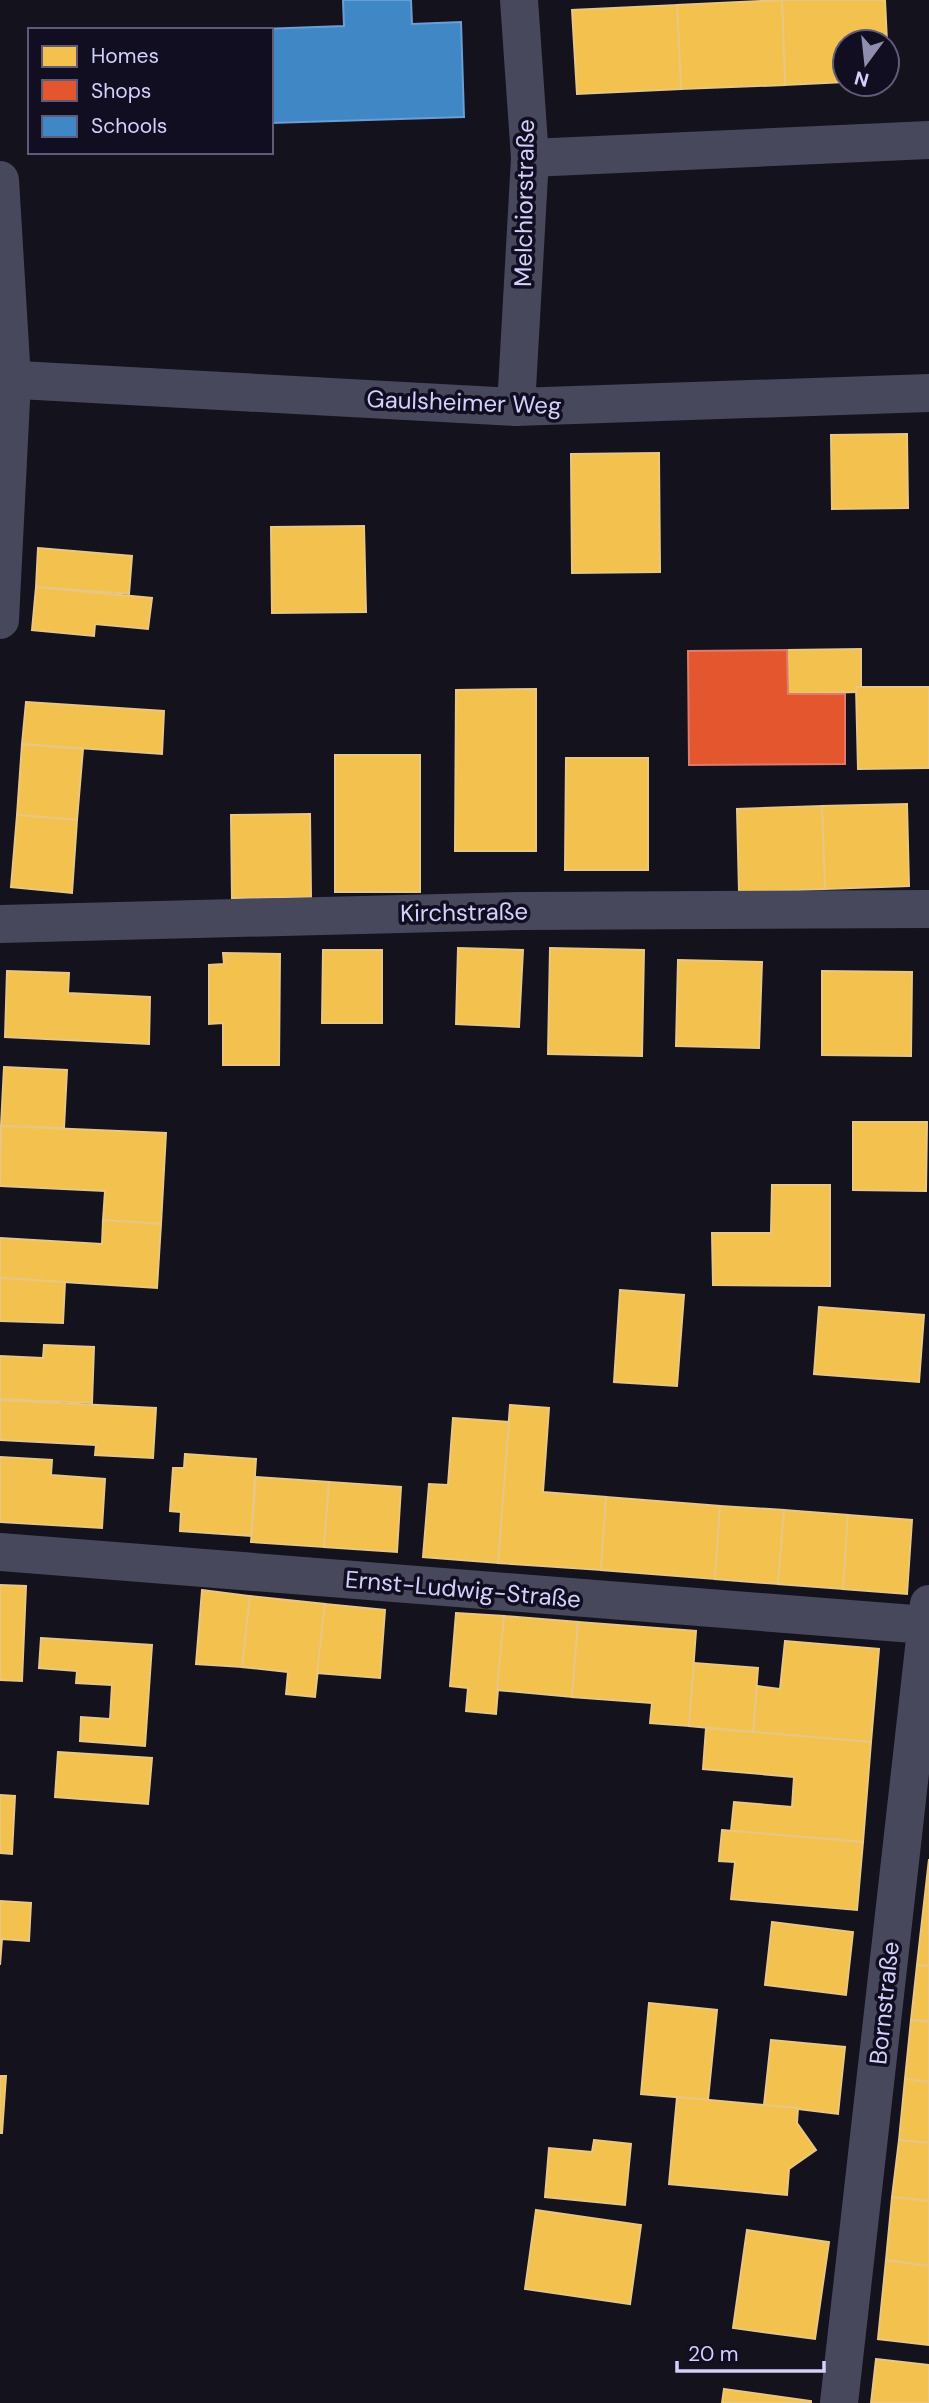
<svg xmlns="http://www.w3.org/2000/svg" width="929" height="2403" font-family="'DM Sans',sans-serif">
<rect width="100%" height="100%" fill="#14121c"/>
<g fill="#f2c14e" stroke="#e9c682" stroke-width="2">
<polygon points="782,0 885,0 887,42 845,42 845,82 785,85"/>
<polygon points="782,0 785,85 681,89 677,5"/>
<polygon points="677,5 681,89 577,94 572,10"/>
<polygon points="907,434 908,508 832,509 831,435"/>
<polygon points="659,453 660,572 572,573 571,454"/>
<polygon points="364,526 366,612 272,613 271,527"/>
<polygon points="38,548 132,556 129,594 36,587"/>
<polygon points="36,587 152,598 148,629 95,624 94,636 32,630"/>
<polygon points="861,649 861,687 856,687 857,692 788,694 787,650"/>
<polygon points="856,687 929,687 929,768 858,769"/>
<polygon points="536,689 536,851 455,851 456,690"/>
<polygon points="26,702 164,711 162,754 22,744"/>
<polygon points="22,744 83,749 77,820 17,815"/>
<rect x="335" y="755" width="85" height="137"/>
<polygon points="566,758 648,758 648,870 565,870"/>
<polygon points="907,804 909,886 825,889 822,806"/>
<polygon points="822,806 825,889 739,892 737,809"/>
<polygon points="310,814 311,897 232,898 231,815"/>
<polygon points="17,815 77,820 72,893 11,887"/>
<polygon points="458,948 523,950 519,1027 456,1024"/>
<polygon points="550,948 644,950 642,1056 548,1054"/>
<polygon points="323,950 382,950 382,1023 322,1023"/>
<polygon points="223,953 280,954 279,1065 223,1065 223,1023 209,1024 209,965 224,964"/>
<polygon points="678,960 762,962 759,1048 676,1046"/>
<polygon points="7,971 69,973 68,993 150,997 149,1044 5,1037"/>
<polygon points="822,971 912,972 911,1056 822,1055"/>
<polygon points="4,1067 67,1070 64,1128 1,1126"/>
<polygon points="853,1122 927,1122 926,1191 853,1190"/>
<polygon points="1,1126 166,1133 161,1224 103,1220 105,1191 0,1186"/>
<polygon points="772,1185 830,1185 830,1286 713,1285 712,1233 771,1233"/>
<polygon points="103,1220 161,1224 157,1288 0,1278 0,1238 102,1244"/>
<polygon points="0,1278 65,1282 63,1323 0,1321"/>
<polygon points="620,1290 684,1295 677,1386 614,1382"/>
<polygon points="819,1307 924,1315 919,1382 814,1374"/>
<polygon points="44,1345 94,1347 92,1403 0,1399 0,1356 43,1358"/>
<polygon points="0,1400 156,1408 153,1458 95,1455 96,1445 0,1440"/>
<polygon points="510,1405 549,1408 543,1492 606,1497 601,1570 498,1563"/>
<polygon points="453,1418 509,1422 498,1563 423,1557 429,1484 448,1485"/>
<polygon points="185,1454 256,1459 251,1536 180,1531 181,1512 170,1511 173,1468 184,1468"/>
<polygon points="0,1457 52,1460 51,1475 105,1479 102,1528 0,1522"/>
<polygon points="256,1477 329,1482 324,1547 251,1542"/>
<polygon points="329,1482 401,1487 397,1552 324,1547"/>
<polygon points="606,1497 720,1506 715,1579 601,1570"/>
<polygon points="720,1506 784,1510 778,1584 715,1579"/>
<polygon points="784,1510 848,1515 843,1589 778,1584"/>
<polygon points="848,1515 912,1520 907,1594 843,1589"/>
<polygon points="0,1585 26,1586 22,1681 0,1680"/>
<polygon points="202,1590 250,1596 242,1667 196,1664"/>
<polygon points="250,1596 325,1604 315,1697 286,1694 288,1672 242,1667"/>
<polygon points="325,1604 385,1610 380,1678 317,1673"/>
<polygon points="456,1613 504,1616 496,1714 466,1711 468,1688 450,1686"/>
<polygon points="504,1616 578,1622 572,1697 497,1690"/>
<polygon points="578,1622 696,1631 689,1726 650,1723 652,1703 572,1697"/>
<polygon points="41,1638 152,1645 145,1746 80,1741 81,1717 110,1719 112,1685 76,1683 77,1671 39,1668"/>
<polygon points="785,1641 879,1649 871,1742 753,1732 757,1686 780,1689"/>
<polygon points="694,1663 758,1668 753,1732 689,1726"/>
<polygon points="706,1728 871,1742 863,1842 731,1831 734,1802 792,1807 794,1777 703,1769"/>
<polygon points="58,1752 152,1758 148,1804 55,1797"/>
<polygon points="0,1795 15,1796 12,1854 0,1853"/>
<polygon points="722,1830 863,1842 857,1910 731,1899 735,1862 719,1861"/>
<polygon points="929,1859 929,1966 917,1965"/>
<polygon points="0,1901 31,1903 29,1941 2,1939 0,1965"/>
<polygon points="772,1922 853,1932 846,1995 765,1985"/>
<polygon points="917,1965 929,1966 929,2022 911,2020"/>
<polygon points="649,2003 717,2010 708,2100 641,2094"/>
<polygon points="911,2020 929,2022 929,2082 905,2079"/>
<polygon points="771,2040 845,2047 838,2114 764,2105"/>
<polygon points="0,2076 6,2076 2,2133 0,2133"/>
<polygon points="905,2079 929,2082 929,2143 899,2140"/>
<polygon points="677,2097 798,2108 797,2123 816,2150 789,2169 787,2195 669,2184"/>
<polygon points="594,2140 631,2144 625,2205 545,2197 549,2148 592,2152"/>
<polygon points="899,2140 929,2143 929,2201 892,2197"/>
<polygon points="892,2197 929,2201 929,2266 886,2260"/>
<polygon points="536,2210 641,2225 630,2304 525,2289"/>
<polygon points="747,2230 829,2242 815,2339 733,2328"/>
<polygon points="886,2260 929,2266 929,2345 878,2339"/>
<polygon points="876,2359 929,2365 929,2403 871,2403"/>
<polygon points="724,2389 811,2401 811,2403 722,2403"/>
</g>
<polygon fill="#e4572e" stroke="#df7b6c" stroke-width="2" points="787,650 788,694 845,694 845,764 689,765 688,651"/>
<polygon fill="#3f88c5" stroke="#6b9ed6" stroke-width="2" points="343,0 411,0 412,24 461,22 464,117 271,123 271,30 231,30 344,26"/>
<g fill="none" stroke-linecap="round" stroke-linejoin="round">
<g stroke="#47485c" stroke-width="38">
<polyline points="530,158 929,140"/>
<polyline points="0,180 12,380 0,620"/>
<polyline points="0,379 516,407 929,393"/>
<polyline points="516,407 530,158 519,0"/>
<polyline points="0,924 521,911 929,909"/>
<polyline points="0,1552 926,1625"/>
<polyline points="839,2403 929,1604"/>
</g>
</g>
<g text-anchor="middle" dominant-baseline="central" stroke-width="7" stroke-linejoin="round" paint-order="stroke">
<g font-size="24" fill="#d3d0fc" stroke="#100e20">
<text transform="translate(524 203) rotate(-89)">Melchiorstraße</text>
<text transform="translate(464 402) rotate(2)">Gaulsheimer Weg</text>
<text transform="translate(464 912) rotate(-1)">Kirchstraße</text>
<text transform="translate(463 1589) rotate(5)">Ernst-Ludwig-Straße</text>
<text transform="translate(884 2003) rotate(-84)">Bornstraße</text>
</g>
</g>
<rect x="28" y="28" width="245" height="126" fill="#100e20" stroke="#5e5c78" stroke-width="2"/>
<rect x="42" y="46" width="35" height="21" fill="#f2c14e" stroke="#5e5c78" stroke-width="2"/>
<text x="91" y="63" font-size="21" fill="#d3d0fc">Homes</text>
<rect x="42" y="80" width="35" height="21" fill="#e4572e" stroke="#5e5c78" stroke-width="2"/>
<text x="91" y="98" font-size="21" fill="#d3d0fc">Shops</text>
<rect x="42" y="116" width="35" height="21" fill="#3f88c5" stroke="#5e5c78" stroke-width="2"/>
<text x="91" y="133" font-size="21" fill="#d3d0fc">Schools</text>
<g transform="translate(866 63) rotate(195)"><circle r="33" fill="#100e20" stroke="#5e5c78" stroke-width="2"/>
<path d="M0-5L12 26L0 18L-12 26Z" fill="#908eae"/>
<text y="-10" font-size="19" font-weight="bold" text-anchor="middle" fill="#d3d0fc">N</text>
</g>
<path d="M677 2361v10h147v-10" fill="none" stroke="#d3d0fc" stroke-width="3.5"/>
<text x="688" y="2361" font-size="21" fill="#d3d0fc" stroke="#100e20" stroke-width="5" paint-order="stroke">20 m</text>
</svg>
